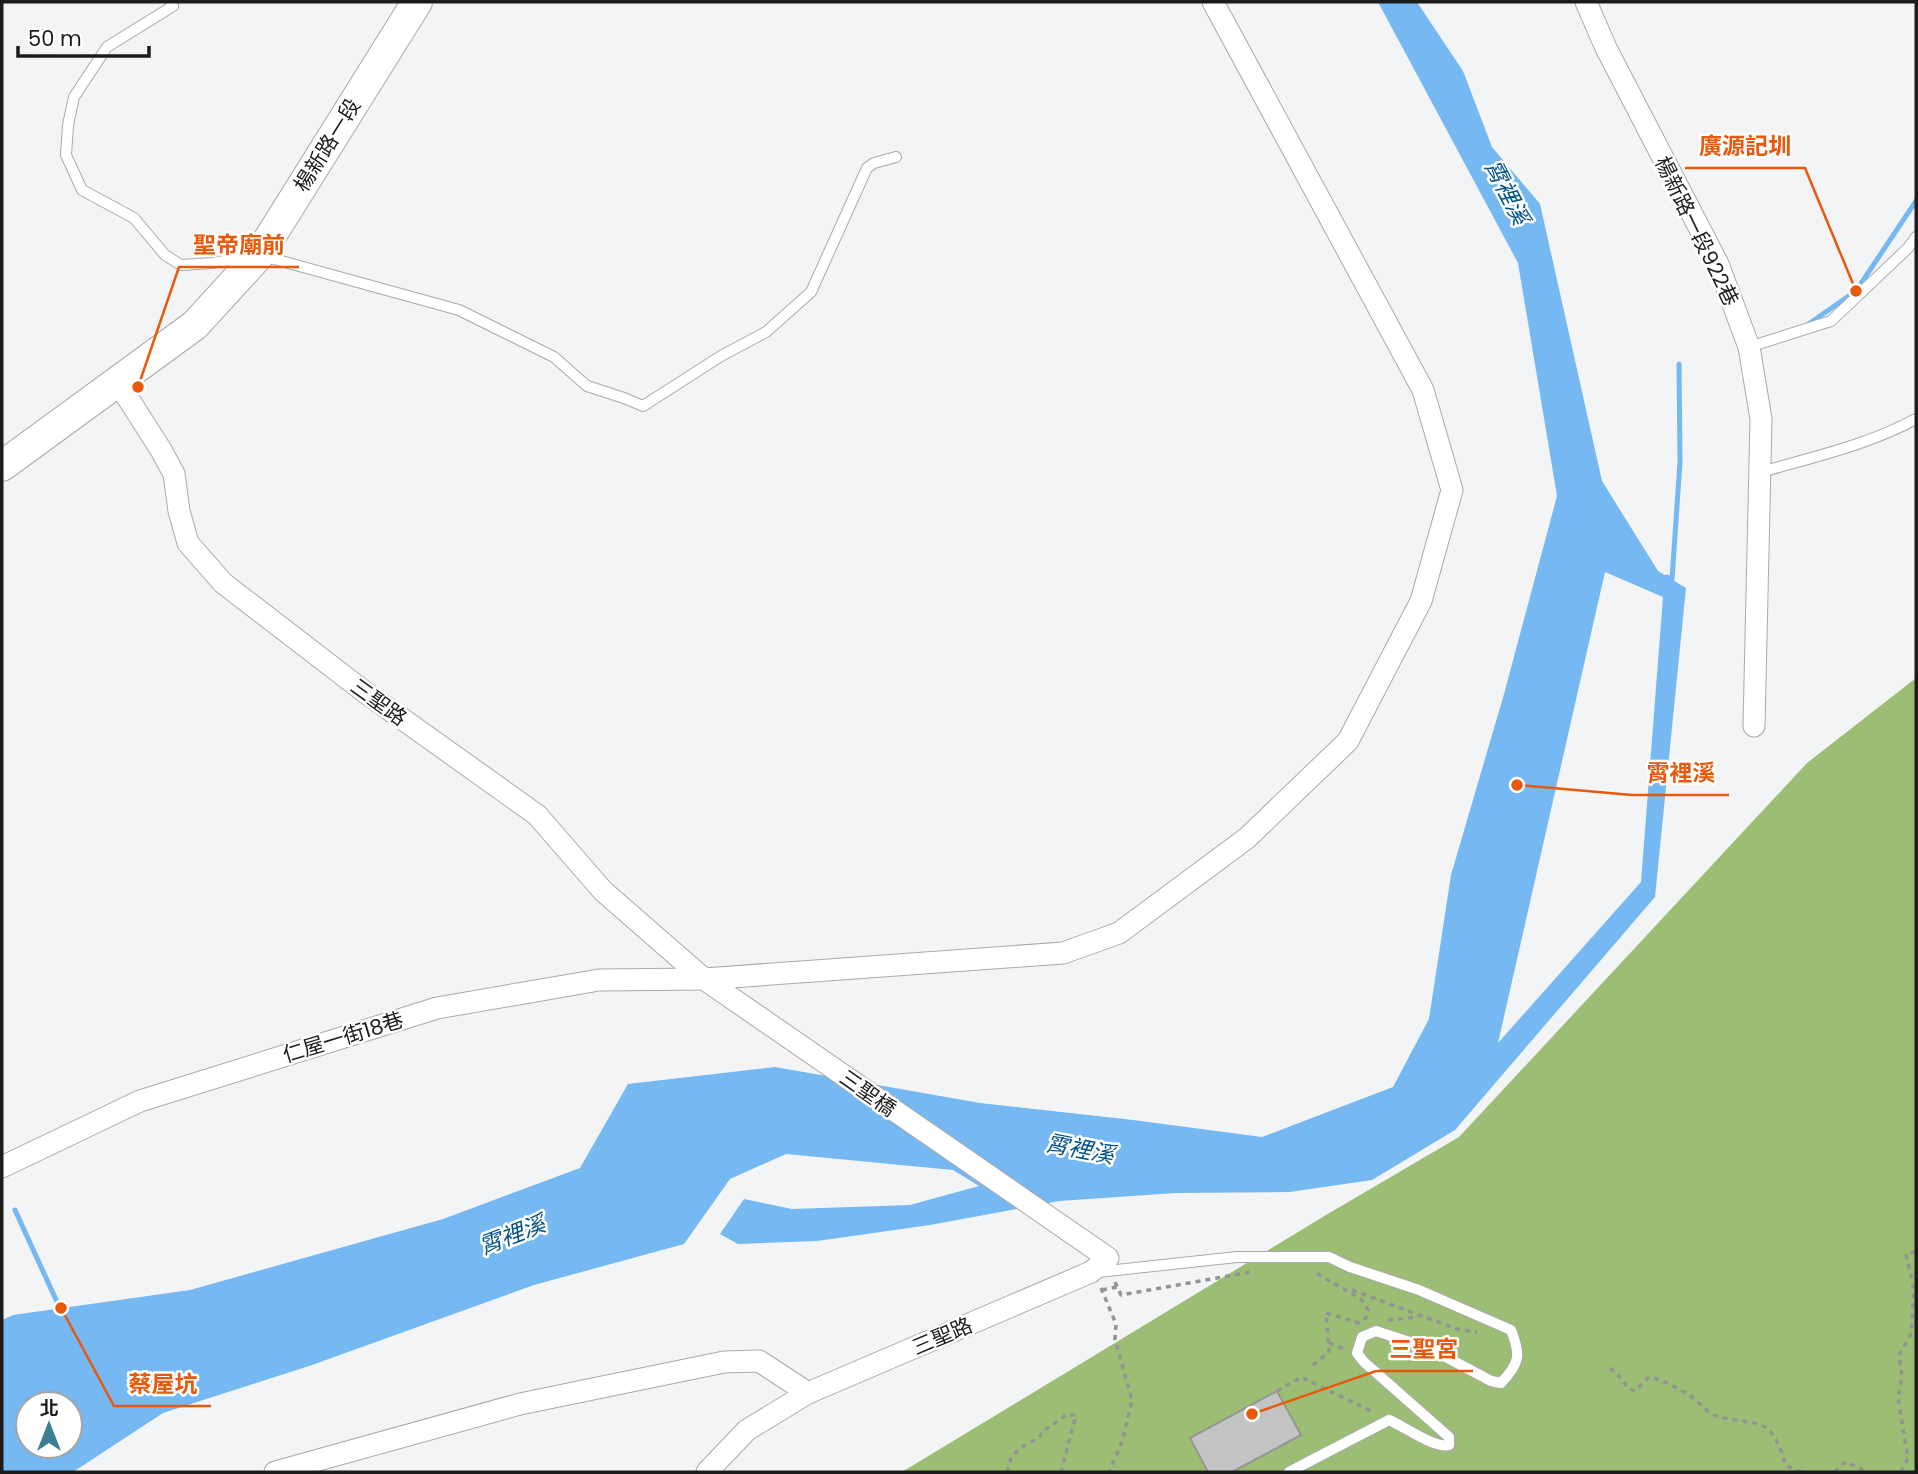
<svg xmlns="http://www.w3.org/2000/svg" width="1918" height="1474" font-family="Poppins,'Noto Sans TC',sans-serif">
<rect width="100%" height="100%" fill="#f3f4f5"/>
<polygon fill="#9cbe74" points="1916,678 1916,1472 902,1472 1326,1215 1459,1137 1807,763"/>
<path fill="#76b8f1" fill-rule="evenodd" d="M1378,2H1417L1463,71L1492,147L1540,204L1602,481L1658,571L1686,588L1655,897L1455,1130L1372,1180L1290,1192L1176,1193L1059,1201L930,1225L817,1241L738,1244L720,1234L744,1199L792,1209L910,1205L979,1186L953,1170L786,1154L730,1179L684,1244L534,1285L312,1365L163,1413L73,1472H2V1320L13,1315L190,1290L443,1219L580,1168L628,1084L775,1067L980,1103L1133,1120L1262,1137L1393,1087L1429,1019L1451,875L1504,694L1557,496L1518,263ZM1605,572L1663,597L1641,882L1498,1043ZM28,1404H70V1446H28Z"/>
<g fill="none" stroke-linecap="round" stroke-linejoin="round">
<g stroke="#76b8f1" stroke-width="5">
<polyline points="1807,325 1856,291 1916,201"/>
<polyline points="1667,577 1672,579 1680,462 1679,364"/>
<polyline points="15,1210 63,1315"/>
</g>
</g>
<polygon fill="#c4c3c3" stroke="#979695" stroke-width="2" points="1277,1391 1301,1435 1232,1472 1208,1472 1190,1438"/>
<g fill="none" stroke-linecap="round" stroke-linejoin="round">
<g stroke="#aaaaab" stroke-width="12">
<g id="service">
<polyline points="171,2 173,6 107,47 74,97 68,125 66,155 82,190 134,218 165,255 181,265 212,263 247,257"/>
<polyline points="263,256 459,310 554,357 587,386 624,398 643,406 721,356 766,332 811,292 867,168 874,163 896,157"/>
<polyline points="1749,347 1831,321 1908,248 1916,237"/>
<path d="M1761,472C1813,457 1868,445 1916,419"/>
<path d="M1098,1272L1237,1257H1329L1350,1267L1419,1290L1511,1330C1521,1355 1520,1363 1501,1383L1491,1381L1431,1349L1376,1331L1362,1337L1357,1353L1364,1362L1449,1437V1445C1435,1449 1404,1426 1389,1420L1289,1472"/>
</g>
</g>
<g stroke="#aaaaab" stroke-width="23">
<g id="minor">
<polyline points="1586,2 1606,48 1718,264 1749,347 1761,419 1754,726"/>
<polyline points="117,381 161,450 174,474 179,511 188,543 223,583 366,693 537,815 603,891 704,979 1108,1258 1091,1272 808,1393 747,1430 707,1472"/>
<polyline points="2,1167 140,1101 437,1008 599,980 704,979 1063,953 1119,933 1247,838 1348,741 1421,601 1452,490 1423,390 1213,2"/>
<polyline points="275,1472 520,1404 724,1362 759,1361 808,1393"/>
</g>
</g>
<g stroke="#aaaaab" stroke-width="32">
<polyline id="secondary" points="2,466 195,325 259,255 417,2"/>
</g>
<g stroke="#939494" stroke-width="3.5" stroke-dasharray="5 5" stroke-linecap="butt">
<polyline points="1115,1282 1121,1295 1251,1272"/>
<polyline points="1101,1288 1116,1324 1115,1339 1132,1400 1122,1442 1109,1472"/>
<polyline points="1102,1290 1117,1287"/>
<polyline points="1352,1290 1457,1329 1477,1332"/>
<polyline points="1388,1320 1418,1317"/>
<polyline points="1329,1343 1345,1349"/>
<polyline points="1313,1365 1329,1352 1326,1313 1359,1323 1366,1318 1368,1310 1361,1299 1314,1272"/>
<path d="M1610,1368L1623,1380L1627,1388L1635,1391L1649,1377C1664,1380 1680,1389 1693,1398C1700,1403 1706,1411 1714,1415C1728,1421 1756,1420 1766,1428C1778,1437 1781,1452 1786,1466L1802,1472"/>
<polyline points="1277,1391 1301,1377 1375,1413"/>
<polyline points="1007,1472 1011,1458 1020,1448 1039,1438 1042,1432 1066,1415 1076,1415 1061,1472"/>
<polyline points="1835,1472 1840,1465 1847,1462 1861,1469 1863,1472"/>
<polyline points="1901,1472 1908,1458 1898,1398 1902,1376 1899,1355 1911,1334 1914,1290 1906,1254 1916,1252"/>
</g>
<use href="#service" stroke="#fff" stroke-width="10"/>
<use href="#minor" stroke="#fff" stroke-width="21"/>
<use href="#secondary" stroke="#fff" stroke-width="30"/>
</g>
<g text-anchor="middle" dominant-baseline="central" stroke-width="5" stroke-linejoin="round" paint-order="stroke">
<g font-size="21" fill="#1c1c1c" stroke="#fff">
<text transform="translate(327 145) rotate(-58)">楊新路一段</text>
<text transform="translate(1697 231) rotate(64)">楊新路一段922巷</text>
<text transform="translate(379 702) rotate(36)">三聖路</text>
<text transform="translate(343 1037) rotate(-17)">仁屋一街18巷</text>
<text transform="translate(868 1093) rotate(35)">三聖橋</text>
<text transform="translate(942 1336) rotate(-23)">三聖路</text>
</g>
<g font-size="23" font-style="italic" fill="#005185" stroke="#fff">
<text transform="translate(1507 192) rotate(63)">霄裡溪</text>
<text transform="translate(1080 1149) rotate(11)">霄裡溪</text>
<text transform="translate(512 1235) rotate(-21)">霄裡溪</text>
</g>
</g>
<path fill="none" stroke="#e8590c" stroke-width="2.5" d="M1856 291L1805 168H1685M138 387L179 267H299M1517 785L1632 795H1729M1252 1414L1376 1371H1473M61 1308L114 1406H211"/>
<g fill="#e8590c" stroke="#fff" stroke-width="2.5">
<circle cx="1856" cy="291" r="7"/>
<circle cx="138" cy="387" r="7"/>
<circle cx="1517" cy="785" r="7"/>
<circle cx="1252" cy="1414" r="7"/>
<circle cx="61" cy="1308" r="7"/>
</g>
<g font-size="23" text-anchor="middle" font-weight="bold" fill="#e8590c" stroke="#fff" stroke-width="5" stroke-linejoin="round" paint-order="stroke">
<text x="1745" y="154">廣源記圳</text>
<text x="239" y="253">聖帝廟前</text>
<text x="1681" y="781">霄裡溪</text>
<text x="1424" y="1357">三聖宮</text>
<text x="163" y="1392">蔡屋坑</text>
</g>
<rect width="1918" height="1474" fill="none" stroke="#1c1c1c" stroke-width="7"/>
<g transform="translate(49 1425)"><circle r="33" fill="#ffffff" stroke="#a4a4a4" stroke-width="2"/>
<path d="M0-5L12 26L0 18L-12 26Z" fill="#3d7f90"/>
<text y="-10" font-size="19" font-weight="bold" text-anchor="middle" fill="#1c1c1c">北</text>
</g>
<path d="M18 46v10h131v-10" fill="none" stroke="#1c1c1c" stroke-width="3.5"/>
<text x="28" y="46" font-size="21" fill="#1c1c1c" stroke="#ffffff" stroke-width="5" paint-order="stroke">50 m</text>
</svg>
